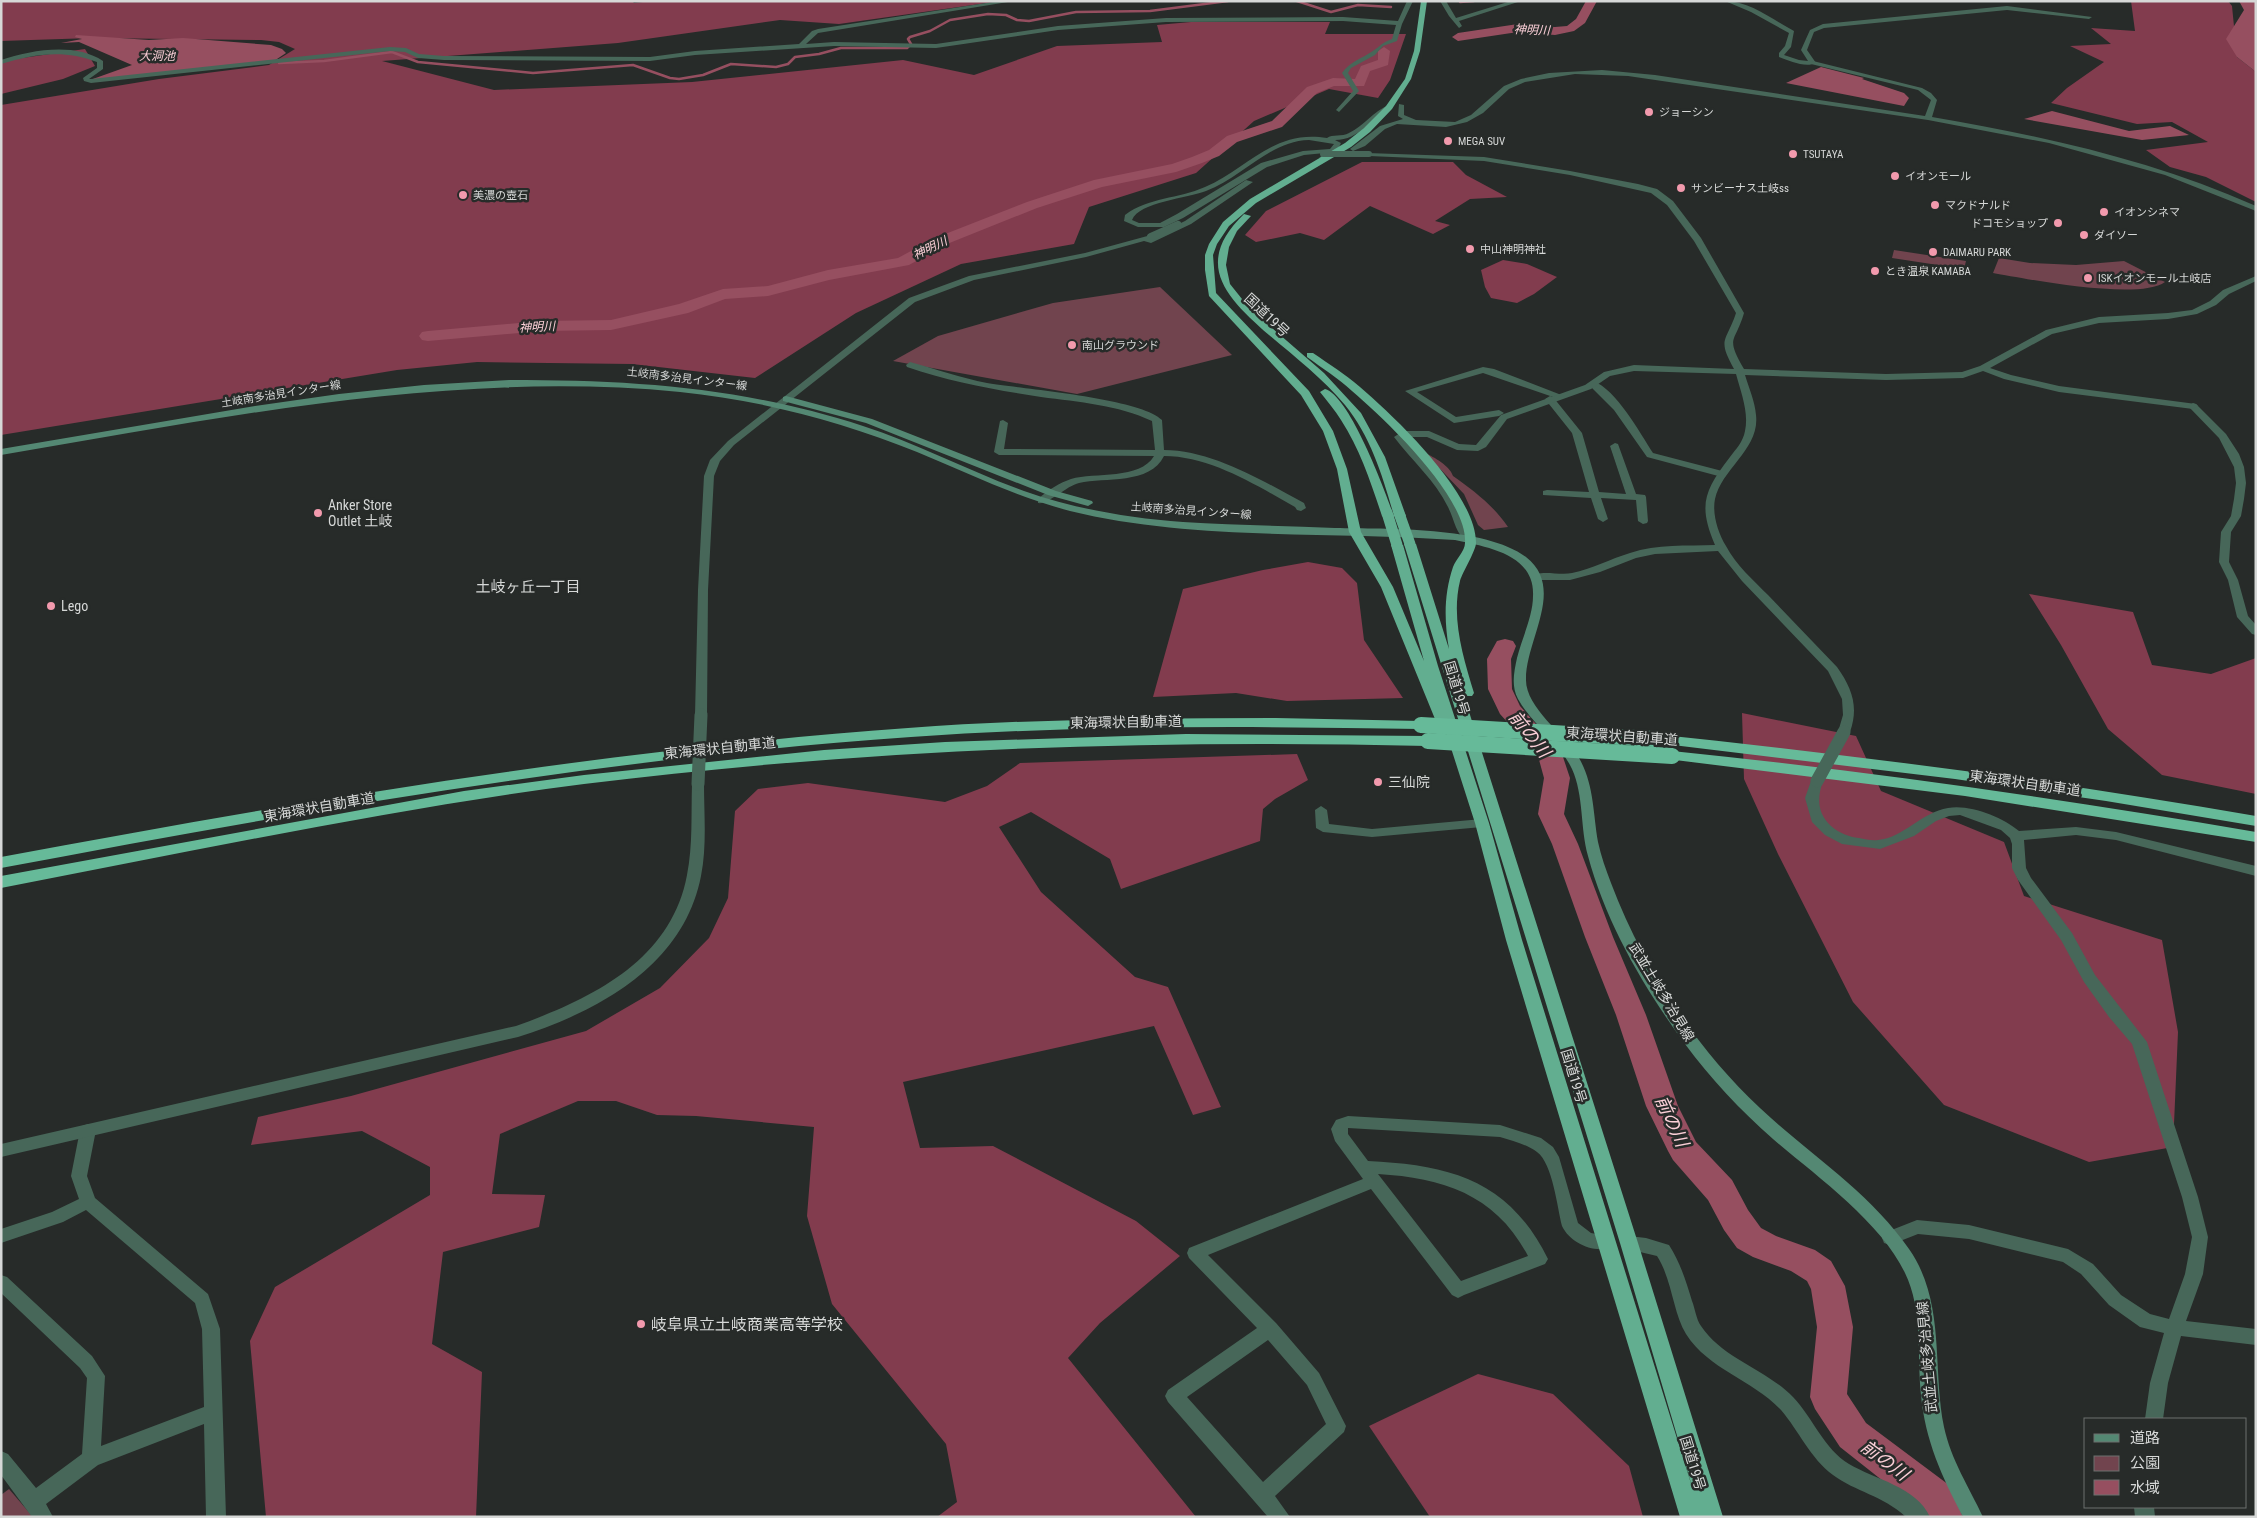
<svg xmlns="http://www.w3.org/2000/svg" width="2257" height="1518" font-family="'Roboto Condensed','Noto Sans JP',sans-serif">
<rect width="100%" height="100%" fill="#272b29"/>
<g fill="#71444e">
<polygon points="1894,250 1966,261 1964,269 1892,258"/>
<path d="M1999,258L2030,263L2076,265L2124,261L2165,282C2139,301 2027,279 1993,273Z"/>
<polygon points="1160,287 1232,355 1077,394 893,361 938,336 1053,303"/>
<path d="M1425,453C1434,457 1450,466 1453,476C1473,490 1494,506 1508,527L1484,530L1478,525L1464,494Z"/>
<polygon points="9,1489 33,1517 1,1517 1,1495"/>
</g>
<g fill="#823c4e">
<polygon points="1,1 632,1 634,3 651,1 1001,1 839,24 780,20 618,43 382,61 494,90 692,82 903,60 974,75 1057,46 1162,42 1157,25 1191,22 1330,22 1325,34 1406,34 1390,80 1378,98 1329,89 1254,121 1196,173 1089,207 1074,244 961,264 856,313 755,378 632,364 477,362 397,370 1,435 1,105 159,79 269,65 295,49 279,42 261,40 92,38 1,41"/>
<polygon points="2131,1 2228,1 2232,6 2237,57 2256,72 2256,202 2206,177 2170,167 2146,150 2208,142 2172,122 2137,124 2051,103 2067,88 2104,62 2070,46 2111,44 2091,28 2135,31"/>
<polygon points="85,49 95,66 63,79 1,94 1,61"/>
<polygon points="1362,162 1453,162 1466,175 1507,197 1470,199 1435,221 1450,225 1433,234 1370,206 1324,240 1300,233 1256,242 1245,235 1266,211"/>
<polygon points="1503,260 1527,264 1557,277 1534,294 1517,303 1491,298 1485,287 1481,270"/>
<polygon points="1308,562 1342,568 1357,583 1364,640 1403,698 1287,701 1236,693 1153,697 1183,589 1263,570"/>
<polygon points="2029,594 2133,612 2152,665 2211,674 2256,658 2256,794 2162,775 2108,729 2061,645"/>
<polygon points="1742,713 1856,736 1881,791 2004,842 2024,896 2162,940 2178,1032 2173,1147 2089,1162 1944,1105 1853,1002 1778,854 1744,779"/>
<polygon points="1297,754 1308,780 1275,799 1263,809 1260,841 1121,889 1110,859 1031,812 999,827 1041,892 1135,977 1168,987 1221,1107 1193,1115 1154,1026 903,1082 920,1148 993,1146 1136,1221 1180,1256 1100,1323 1068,1358 1196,1517 937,1517 957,1502 946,1444 832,1304 807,1216 814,1127 696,1116 657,1115 616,1101 578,1101 500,1134 492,1194 545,1195 539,1227 443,1252 432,1344 482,1372 476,1517 266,1517 250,1341 275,1287 430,1195 430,1167 362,1131 251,1145 258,1117 351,1096 586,1031 660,988 709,938 728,898 735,811 758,789 808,783 945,802 987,786 1020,763"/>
<polygon points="1478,1374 1553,1394 1629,1466 1643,1517 1430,1517 1369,1426"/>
</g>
<g fill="#964f60">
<polygon points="2239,1 2256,1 2256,72 2237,57 2226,39 2244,10"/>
<polygon points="76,35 149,40 183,38 271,45 282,49 286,53 274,61 90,80 132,65 79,42 61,43 82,39 75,37"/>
<polygon points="1821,67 1864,78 1862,79 1904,93 1909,98 1904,106 1786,83"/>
<polygon points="2052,111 2129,131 2170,126 2189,135 2142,140 2024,119"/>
</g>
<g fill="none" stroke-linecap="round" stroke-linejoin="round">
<g stroke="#964f60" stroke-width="2.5">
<polyline points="1297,1 1331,12 1358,5 1391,7"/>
<polyline points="1460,2 1474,1"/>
<polyline points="279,63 324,61 392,52 418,62 533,73 633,65 670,78 679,79 703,75 731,64 776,67 788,64 795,57 819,54 841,48 907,48 911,44 908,39 910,37 930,31 950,20 988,14 1006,15 1017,20 1029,21 1076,12 1150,11 1228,1"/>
</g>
<g fill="#964f60" fill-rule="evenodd">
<polygon points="1586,1 1597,1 1585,23 1574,31 1555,35 1518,32 1458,41 1452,37 1458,33 1518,24 1555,27 1567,26 1576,19"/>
<polygon points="1384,47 1390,51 1388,65 1370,71 1364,86 1334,86 1317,93 1282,127 1237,142 1219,156 1202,163 1176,172 1102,187 1037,208 947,244 909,265 829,280 768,296 725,299 688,313 611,330 541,331 428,341 422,340 419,336 422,332 428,331 541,321 611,320 679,304 723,289 768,286 828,270 898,258 935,238 1027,202 1094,180 1172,164 1192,157 1209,150 1227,136 1272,121 1307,87 1333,78 1355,79 1361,66 1378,60 1378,51"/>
<polygon points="1505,639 1513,641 1516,646 1511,659 1512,689 1520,706 1562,754 1570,778 1564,814 1578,844 1613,937 1646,1015 1678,1106 1696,1142 1732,1180 1748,1210 1761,1228 1776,1236 1815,1250 1831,1261 1845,1286 1853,1327 1847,1394 1866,1423 1949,1485 1963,1517 1924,1517 1921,1511 1840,1447 1815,1409 1810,1397 1817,1327 1811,1289 1807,1281 1791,1271 1753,1257 1737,1248 1724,1230 1708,1200 1673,1160 1668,1151 1646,1106 1616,1015 1585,937 1552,844 1538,814 1544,778 1538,756 1500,714 1488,689 1487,659 1497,641"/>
</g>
<g fill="#476759" fill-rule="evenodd">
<path d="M999,1H1014L818,33L806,44L834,42L936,44L1058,26L1166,18L1343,17L1398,21L1407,1H1413L1402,24L1397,41L1383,46L1375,55L1351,68L1348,73L1359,91L1339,112L1336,110L1353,91L1342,73C1349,63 1358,60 1368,54C1379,48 1379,44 1392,39L1396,25L1343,21L1166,22L1058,30L936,48L834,46L695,55L650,61L444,60L418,58L405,52L390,51L91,83L84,81L83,78L97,68V62C64,49 34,54 1,64V60C31,50 75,42 103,61V69L89,79H91L390,47L406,48L419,54L444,56L650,57L695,51L799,44L812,31L818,29Z"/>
<polygon points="1440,1 1446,1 1456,18 1511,1 1521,1 1459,21 1462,26 1459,28 1449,16"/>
<path d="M1725,1C1750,1 1773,20 1794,31L1791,47L1784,55L1799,60L1808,61L1801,50L1810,30L1823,24L2007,6L2092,17L2089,19L2007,10L1824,28L1814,32L1807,50L1816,63C1805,68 1790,61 1779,57V53L1785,46L1789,33L1751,12Z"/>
<path d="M910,362C936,369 961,378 987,383C1023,389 1140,398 1162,420L1164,450C1212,450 1263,481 1304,503L1306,508L1301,511L1297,510L1295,507C1256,485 1210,456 1164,456C1150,485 1105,477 1079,483C1066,486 1048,505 1038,503V499C1048,490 1059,483 1071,479C1095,472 1140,480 1154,456L999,455L994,452L1000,421L1003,420L1008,423L1004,449L1155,450L1152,421C1118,405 1079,402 1041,397C995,390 951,382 907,367L906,365Z"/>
<polygon points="1483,367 1494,369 1564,396 1559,399 1556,398 1483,373 1417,392 1456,417 1499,410 1504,413 1499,416 1454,423 1405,391"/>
<path d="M1593,381C1616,389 1640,433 1653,453L1726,472V476L1722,477L1647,457L1614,410L1588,384Z"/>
<polygon points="1550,396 1553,397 1582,433 1599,492 1626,494 1610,446 1615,443 1618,444 1636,494 1645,495 1646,497 1648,521 1647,523 1643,524 1638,521 1636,500 1601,498 1608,519 1603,522 1598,519 1591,498 1543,495 1543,491 1547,490 1589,492 1572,433 1545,399"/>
<polygon points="2193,403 2196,404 2226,434 2239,454 2244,467 2246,483 2244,499 2241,516 2231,532 2229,562 2238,580 2248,616 2256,625 2256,635 2252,634 2237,617 2228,580 2219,562 2221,532 2231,516 2234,499 2236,483 2234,467 2219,438 2188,406"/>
<path d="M1403,431L1408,434L1404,437C1423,460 1447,481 1459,509C1465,521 1464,531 1476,539V543H1468C1455,533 1455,521 1448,507C1435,480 1412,461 1394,437Z"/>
<path d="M1817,777L1823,781C1817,798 1817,813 1831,826C1839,833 1849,837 1859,838C1865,839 1872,841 1878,840C1903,838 1922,812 1948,808C1970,804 2002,817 2019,831L2076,827L2116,832L2256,866V876L2116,840L2076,835L2024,840L2026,868L2031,878L2072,933L2095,975L2147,1042L2198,1197L2208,1237L2203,1274L2186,1321L2256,1329V1345L2181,1336L2168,1383L2163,1419H2145L2150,1383L2164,1333L2140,1327L2109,1305L2081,1274L2063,1262L1969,1239L1918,1234L1890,1245L1884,1243L1882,1238L1884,1233L1917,1220L1969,1225L2068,1249L2093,1264L2121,1295L2150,1314L2169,1319L2185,1274L2192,1237L2182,1197L2132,1044L2109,1017L2084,982L2061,940L2018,880L2012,868V844L2010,838L2001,830L1960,815L1949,816L1936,821L1914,836L1880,849L1842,844L1825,835L1812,822L1805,798L1811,781Z"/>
<polygon points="1321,806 1327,810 1329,824 1372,829 1482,819 1489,823 1482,827 1372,837 1323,832 1316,828 1315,810"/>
<path d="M1348,1116L1500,1125L1541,1138L1553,1147L1559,1157L1578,1223L1591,1233L1612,1237L1614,1242L1612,1247C1594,1254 1570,1243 1562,1226C1557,1207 1553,1164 1537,1152C1526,1144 1513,1141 1500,1137L1348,1128V1134L1368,1161C1450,1165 1509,1180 1548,1259L1545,1264L1464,1295L1458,1298L1452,1295L1371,1189L1208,1255L1276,1323L1319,1373L1346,1426L1344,1432L1275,1496L1290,1517H1268L1168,1402L1165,1396L1168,1390L1257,1328L1189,1258L1187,1253L1189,1248L1363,1179L1335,1141L1331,1129L1336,1120ZM1378,1174C1444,1178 1496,1195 1528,1256L1461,1281ZM1268,1340L1307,1385L1326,1424L1263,1482L1187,1397Z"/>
<polygon points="88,1124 94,1126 96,1130 87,1176 95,1198 208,1294 220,1329 226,1517 206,1517 204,1424 98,1465 46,1504 53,1517 32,1517 1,1475 1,1451 8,1454 36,1488 82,1454 87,1378 80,1368 1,1293 1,1275 7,1277 92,1356 105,1376 101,1446 204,1407 202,1329 195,1303 86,1210 63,1222 1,1243 1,1229 52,1212 79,1199 71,1176 80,1130 82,1126"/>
<path d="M1629,1236L1646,1238L1669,1245C1680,1262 1686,1281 1692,1301C1695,1308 1696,1319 1701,1326C1723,1359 1766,1369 1793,1397C1813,1418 1824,1449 1849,1464C1874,1479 1917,1487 1930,1517H1906C1882,1495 1856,1492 1833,1475C1810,1458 1799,1431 1781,1410C1753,1380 1709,1370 1686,1334C1673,1313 1672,1279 1657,1256L1623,1248L1621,1243L1623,1238Z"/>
<polygon points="2134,1507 2154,1507 2155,1517 2135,1517"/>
</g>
<g fill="#476759" fill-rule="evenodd">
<path d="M1813,61L1922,88L1931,93L1937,100L1932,117C2043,136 2152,160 2256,206V211L2165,175L2049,143L1928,120L1628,76L1575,74L1525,82L1509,89L1483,113L1467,122L1446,127L1397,124L1385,129L1365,146L1353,151L1350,149L1380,126L1403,119L1398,116L1399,104L1404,105V115L1416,120L1455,122L1471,115L1504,86L1521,79L1549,73L1602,70L1655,75L1925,116L1931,100L1918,90L1811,64Z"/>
<path d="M1389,105L1391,106V108C1371,118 1360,140 1335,140L1341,143L1338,149L1325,159L1319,158L1325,153L1304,155L1267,167L1183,218L1164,227H1138L1124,221L1125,215C1149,197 1178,199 1205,187C1248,168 1274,129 1327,138C1332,134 1342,137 1349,133C1364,126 1373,111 1389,105ZM1309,140L1334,144L1330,149L1303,151L1261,163L1177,214L1160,223H1139L1132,220C1139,202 1188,198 1206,191C1242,178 1269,141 1309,140Z"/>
<path d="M1367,153L1484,157L1570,171L1638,184L1657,189L1673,201L1701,238L1744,313C1735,344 1725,336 1744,369L1886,374L1962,372L1980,366L2046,330L2099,317L2168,313L2192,310L2210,301L2223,290L2256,276V281L2229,294L2216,305L2197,314L2168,319L2099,323L2052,334L1990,368L2011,375L2059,386L2196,404L2198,406L2193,409L2059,392L2004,379L1983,371L1963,378L1886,380L1745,375C1749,388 1755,402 1756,415C1760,449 1722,468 1715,499C1712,514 1718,533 1726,546C1736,565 1754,581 1768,595C1791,619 1814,643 1837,667C1852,688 1859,707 1850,732L1844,736L1838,732L1843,715L1842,699L1828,671L1742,581L1718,551L1655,554L1636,558L1600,572L1570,580H1536L1531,577C1539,569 1560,576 1572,573C1592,569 1610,559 1630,553C1657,544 1687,546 1715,545C1698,505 1704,491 1730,457C1736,449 1743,442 1745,431C1749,412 1741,393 1736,374L1634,371L1610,376L1591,389L1507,419L1486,447L1478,451L1457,450L1427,437H1403L1398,434L1403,431H1429L1459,444L1476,445L1501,415L1585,385L1604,372L1634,365L1734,369C1717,338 1726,343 1736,313L1694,241L1667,205L1651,193L1570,175L1484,161L1369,156L1367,155Z"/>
<polygon points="1246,180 1253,182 1191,224 1151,243 1144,241 1086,257 974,280 915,302 734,445 720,461 714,476 708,590 707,715 705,718 697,718 695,715 698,590 704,476 710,460 728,441 909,298 969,276 1085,253 1151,235 1154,236 1185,221"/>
<path d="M698,780L704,784C704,814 707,846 701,876C684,965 598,1012 518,1037L1,1157V1144L516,1026C591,999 671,961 687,875C693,845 691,814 692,784Z"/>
</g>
<g fill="#548873" fill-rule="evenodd">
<path d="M509,380C635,380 742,387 863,426C918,444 969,471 1024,491C1075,509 1129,518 1183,522C1233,525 1284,526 1335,528C1385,529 1485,526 1526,557C1566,588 1526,639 1526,679C1525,707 1564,734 1579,758C1594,784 1593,813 1598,842C1601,856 1606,870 1611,883C1643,967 1694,1046 1760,1108C1809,1154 1870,1192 1909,1249C1946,1302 1932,1368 1944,1427C1951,1460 1969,1487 1983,1517H1963C1942,1477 1925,1440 1921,1395C1917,1355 1923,1310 1905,1273C1881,1222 1815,1175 1773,1139C1740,1110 1711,1079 1685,1044C1644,988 1606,923 1588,856C1580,827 1584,796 1572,769C1559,741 1532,725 1518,699C1511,686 1514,672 1517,658C1522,638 1533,616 1533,596C1535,554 1487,547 1455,540C1329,531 1192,541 1070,511C1016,497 968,473 917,452C842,422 761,400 680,392C452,370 226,417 1,455V449L255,406L339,394L424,385Z"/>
<polygon points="786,396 872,419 1056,491 1092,501 1093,503 1088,506 1048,495 866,423 783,401 783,397"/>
</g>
<g fill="#62ae90" fill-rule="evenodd">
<path d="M1421,1H1427L1420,51L1411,79L1392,109L1370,132L1351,147L1256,203L1229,226L1217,244L1213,255L1216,293L1309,391L1333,431L1347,469L1361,532L1393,587L1424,661L1391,545L1397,542L1403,545L1438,666L1489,823L1522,940L1694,1493L1620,1243L1404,544L1410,541L1416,544L1449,649C1444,620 1444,594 1453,567C1456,559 1465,551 1465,543C1468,498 1385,419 1352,391C1338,378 1322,368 1307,357V353H1313C1329,364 1345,374 1360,387C1396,418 1475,493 1476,542C1477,549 1463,571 1460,581C1451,618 1463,657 1474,693L1472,696H1464L1638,1243L1723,1517H1680L1506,940L1475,823L1443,723L1437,722L1435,719L1381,587L1349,532L1337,469L1323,431L1301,395L1209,296L1205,270V255L1209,244L1223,222L1250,199L1345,143L1364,128L1386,106L1405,79L1414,51Z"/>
<path d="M1244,214L1251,216L1237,231L1229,247L1226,265L1230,284L1250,309L1324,373L1361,413L1385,457L1406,516L1404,518H1396L1394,516C1383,477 1371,437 1345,405C1323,379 1295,357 1269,335C1227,298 1192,264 1244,214Z"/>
<path d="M1325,389C1350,396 1385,491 1394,516L1392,518H1384L1382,516C1371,483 1360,449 1341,420C1335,410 1327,401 1320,392Z"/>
</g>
<g fill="#66ba99" fill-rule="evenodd">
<path d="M1276,718L1421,721L1426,722L1428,725L1426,728L1421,729C1251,726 1081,725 911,737C605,758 302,811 1,868V857C301,801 603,750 908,728C1030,719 1153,718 1276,718Z"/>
<path d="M1186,734L1428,736L1433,738L1435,741L1433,744L1428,746C1146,739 865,749 584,784C389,809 195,851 1,888V876L464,791L584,775L824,750L945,742Z"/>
<path d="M1653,734C1855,755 2056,781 2256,816V826L2106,801L1955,779L1648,742L1646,739L1648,736Z"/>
<path d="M1672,751C1868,771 2062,799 2256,832V842L1965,796L1667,759L1665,756L1667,753Z"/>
</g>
<polyline stroke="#476759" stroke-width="6" points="1323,154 1369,154"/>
<polyline stroke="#476759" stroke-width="8" points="1151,237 1178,225"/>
<g stroke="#476759" stroke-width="13">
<polyline points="1817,781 1844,732"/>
<polyline points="698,784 701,715"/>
</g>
<g stroke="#62ae90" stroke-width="11">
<polyline points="1388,516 1397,545"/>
<polyline points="1400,516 1410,544"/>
</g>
<g stroke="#66ba99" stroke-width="16">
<polyline points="1421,725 1653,739"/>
<polyline points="1428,741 1672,756"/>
</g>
</g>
<g fill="#f29aad" stroke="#272b29" stroke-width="2">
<circle cx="1649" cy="112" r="5"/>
<circle cx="1448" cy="141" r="5"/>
<circle cx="1793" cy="154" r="5"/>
<circle cx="1895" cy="176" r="5"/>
<circle cx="1681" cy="188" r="5"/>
<circle cx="463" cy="195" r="5"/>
<circle cx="1935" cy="205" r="5"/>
<circle cx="2104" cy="212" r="5"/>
<circle cx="2058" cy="223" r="5"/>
<circle cx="2084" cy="235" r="5"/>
<circle cx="1470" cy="249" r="5"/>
<circle cx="1933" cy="252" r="5"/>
<circle cx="1875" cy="271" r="5"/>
<circle cx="2088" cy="278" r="5"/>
<circle cx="1072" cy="345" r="5"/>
<circle cx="318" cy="513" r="5"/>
<circle cx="51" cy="606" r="5"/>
<circle cx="1378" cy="782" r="5"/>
<circle cx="641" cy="1324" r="5"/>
</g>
<g text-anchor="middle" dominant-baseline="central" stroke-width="5" stroke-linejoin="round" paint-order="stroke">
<g font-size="11" fill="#d6d8d7" stroke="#272b29" text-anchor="start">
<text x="1659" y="112">ジョーシン</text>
<text x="1458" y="141">MEGA SUV</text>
<text x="1803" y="154">TSUTAYA</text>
<text x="1905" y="176">イオンモール</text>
<text x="1691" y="188">サンビーナス土岐ss</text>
<text x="473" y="195">美濃の壺石</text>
<text x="1945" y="205">マクドナルド</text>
<text x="2114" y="212">イオンシネマ</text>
<text x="2048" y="223" text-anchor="end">ドコモショップ</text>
<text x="2094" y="235">ダイソー</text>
<text x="1480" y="249">中山神明神社</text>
<text x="1943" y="252">DAIMARU PARK</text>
<text x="1885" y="271">とき温泉 KAMABA</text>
<text x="2098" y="278">ISKイオンモール土岐店</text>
<text x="1082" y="345">南山グラウンド</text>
</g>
<g font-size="11" fill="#d6d8d7" stroke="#272b29">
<text transform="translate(687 379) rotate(7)">土岐南多治見インター線</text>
<text transform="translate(281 394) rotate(-9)">土岐南多治見インター線</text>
<text transform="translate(1191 511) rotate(4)">土岐南多治見インター線</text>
</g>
<g font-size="12" font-style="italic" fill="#fbcfd7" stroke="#272b29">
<text transform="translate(1532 30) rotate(2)">神明川</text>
<text x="157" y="56">大洞池</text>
<text transform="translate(930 248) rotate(-26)">神明川</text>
<text transform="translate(537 327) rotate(-3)">神明川</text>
</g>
<g font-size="14" fill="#d6d8d7" stroke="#272b29">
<text transform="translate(1267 315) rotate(43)">国道19号</text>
<text transform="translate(1457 688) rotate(73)">国道19号</text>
<text transform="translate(1126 722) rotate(-1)">東海環状自動車道</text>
<text transform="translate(1622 736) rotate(4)">東海環状自動車道</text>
<text transform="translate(720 748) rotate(-6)">東海環状自動車道</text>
<text transform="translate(2025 783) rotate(8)">東海環状自動車道</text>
<text transform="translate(319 807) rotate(-10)">東海環状自動車道</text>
<text transform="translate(1662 992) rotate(59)">武並土岐多治見線</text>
<text transform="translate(1574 1076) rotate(73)">国道19号</text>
<text transform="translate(1927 1357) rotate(-95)">武並土岐多治見線</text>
<text transform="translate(1693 1463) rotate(73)">国道19号</text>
</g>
<g font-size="14" fill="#d6d8d7" stroke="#272b29" text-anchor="start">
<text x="328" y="505">Anker Store<tspan x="328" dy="16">Outlet 土岐</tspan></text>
<text x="61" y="606">Lego</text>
<text x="1388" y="782">三仙院</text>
</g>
<g font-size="15" fill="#d6d8d7" stroke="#272b29">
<text x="528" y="587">土岐ヶ丘一丁目</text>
</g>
<g font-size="16" fill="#d6d8d7" stroke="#272b29" text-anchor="start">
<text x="651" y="1324">岐阜県立土岐商業高等学校</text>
</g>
<g font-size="18" font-style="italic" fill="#fbcfd7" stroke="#272b29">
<text transform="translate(1530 734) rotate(51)">前の川</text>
<text transform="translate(1672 1121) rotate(65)">前の川</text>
<text transform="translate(1885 1460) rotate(37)">前の川</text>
</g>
</g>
<rect width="2257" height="1518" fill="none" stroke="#d6d8d7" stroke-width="5"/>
<rect x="2084" y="1418" width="162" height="90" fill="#272b29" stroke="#6d706f"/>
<rect x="2094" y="1434" width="25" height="8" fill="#548873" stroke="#6d706f"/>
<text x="2130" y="1443" font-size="15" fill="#d6d8d7">道路</text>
<rect x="2094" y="1456" width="25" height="15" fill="#71444e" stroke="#6d706f"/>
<text x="2130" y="1468" font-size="15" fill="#d6d8d7">公園</text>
<rect x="2094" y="1480" width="25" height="15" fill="#964f60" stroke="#6d706f"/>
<text x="2130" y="1493" font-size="15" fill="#d6d8d7">水域</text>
</svg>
